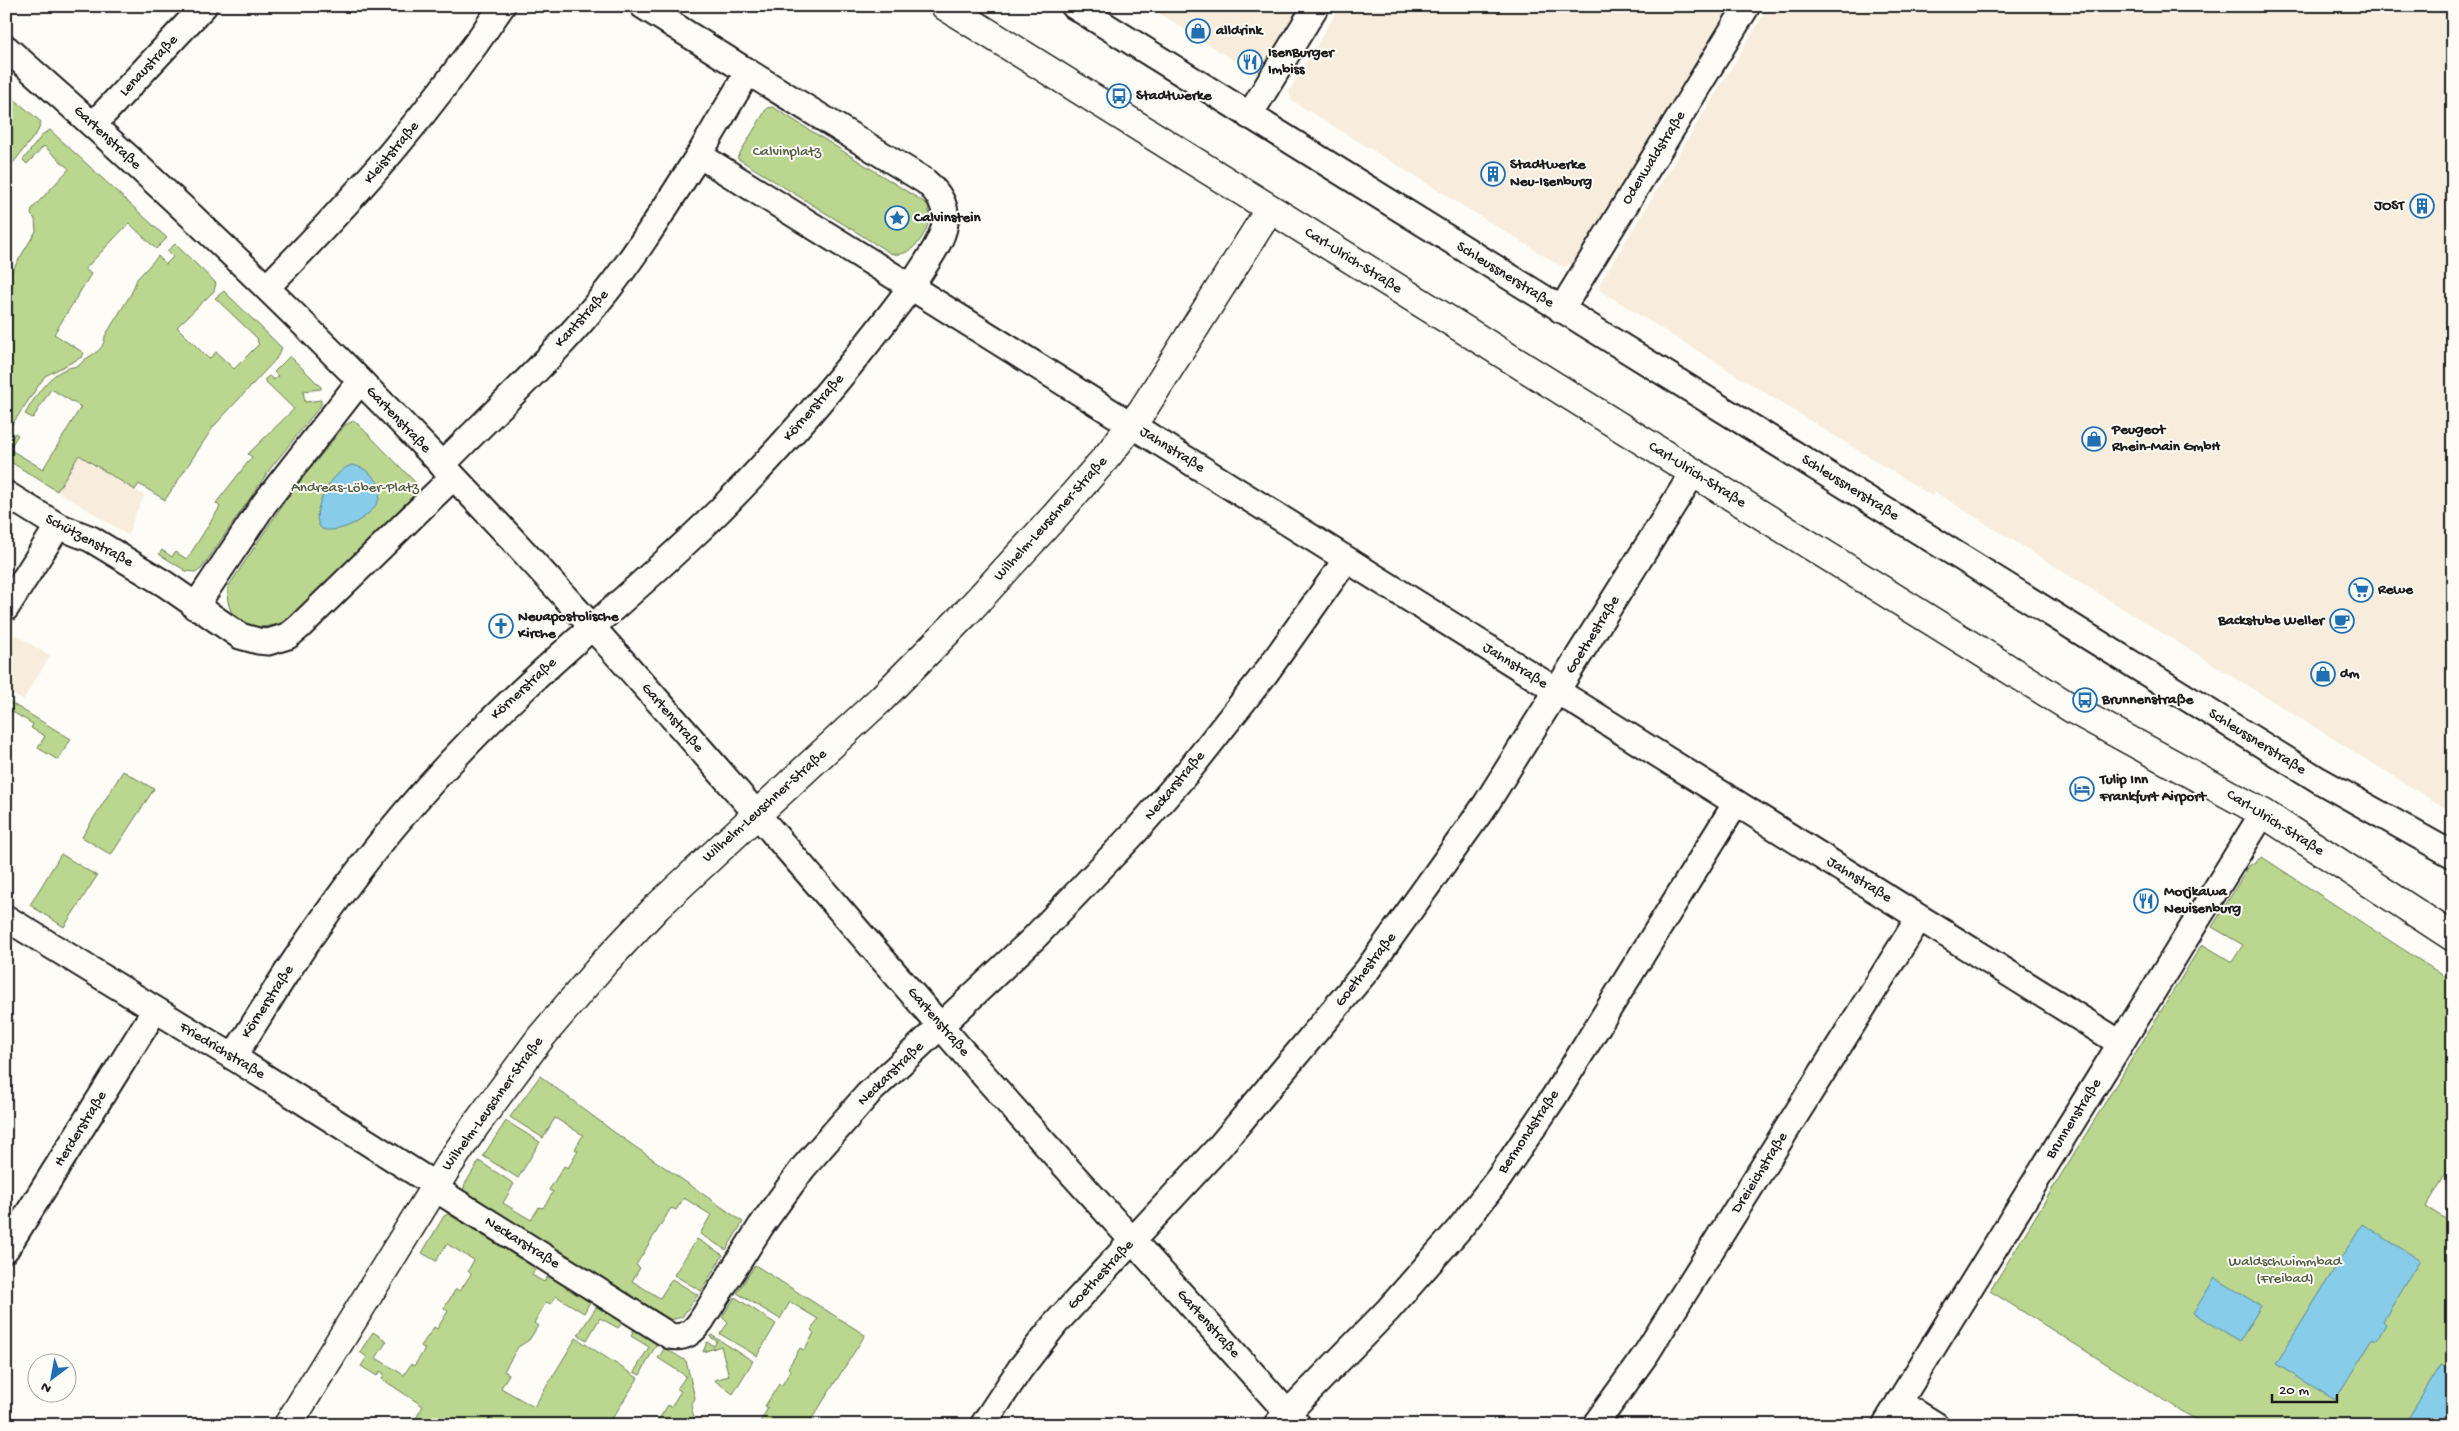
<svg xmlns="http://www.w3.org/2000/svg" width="2459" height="1431" font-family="'Gochi Hand',sans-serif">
<rect width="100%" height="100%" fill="#fdfcf7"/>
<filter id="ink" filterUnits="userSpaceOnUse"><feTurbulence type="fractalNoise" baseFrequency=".02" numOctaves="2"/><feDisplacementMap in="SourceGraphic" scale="10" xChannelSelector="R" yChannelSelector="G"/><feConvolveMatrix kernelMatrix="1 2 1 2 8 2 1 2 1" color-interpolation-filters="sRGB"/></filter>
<g filter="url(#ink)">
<g fill="#f8eddc">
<polygon points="1148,6 1303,6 1260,77"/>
<polygon points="1340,6 1730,6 1573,263 1563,267 1291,100 1289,91"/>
<polygon points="1769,6 2453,6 2453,813 1935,492 1932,496 1599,290 1599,285"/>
<polygon points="79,455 145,496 136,512 128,535 57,491"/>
<polygon points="15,634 50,656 23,700 6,690 6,647"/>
</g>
<g fill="#bad68f" stroke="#6b7956">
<polygon points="6,92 41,122 38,131 6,172"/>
<path d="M773,107L927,204C937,223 913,262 890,253L737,158L767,108Z"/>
<polygon points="50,130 167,238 156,249 129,223 85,269 91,274 54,334 84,353 82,357 45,376 7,432 6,281 36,231 35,219 31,215 32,209 69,169 44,146 27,164 23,160 43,134"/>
<path d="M175,244L216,283L214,291L177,327L209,359L216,352L234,369L259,344L257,341L258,339L215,298L224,291L282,348L276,359L214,426L165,500L139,484L135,490L79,455L57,491L6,459V447L15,433L18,435L9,449L43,469L81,407L51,389L33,418L25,414C38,392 52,368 79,366C86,354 104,355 105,336L131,294L137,279L158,256L166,264L173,257L167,251Z"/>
<polygon points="290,356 321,387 321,389 303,391 305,402 321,400 321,405 270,469 202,568 197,572 186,571 159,554 162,550 172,557 175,552 187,559 220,507 216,503 252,457 248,454 294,409 264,380 269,376 274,380 278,376 274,372"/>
<path d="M353,421L357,423L416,483V493L290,618C262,636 222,627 228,587L287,498L345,425Z"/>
<polygon points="6,700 71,739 58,760 38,748 45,736 31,728 33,724 9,710 6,711"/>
<polygon points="123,771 154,789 111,855 82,837"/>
<polygon points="61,854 97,876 64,927 30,905"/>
<polygon points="2262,857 2453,982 2453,1162 2426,1207 2449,1221 2451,1219 2453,1220 2453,1425 2204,1425 1990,1291 2202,944 2232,962 2243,945 2212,927 2249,866"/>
<polygon points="540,1076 614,1132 743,1222 726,1250 700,1234 711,1215 684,1198 676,1210 671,1208 636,1265 640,1268 632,1281 660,1298 672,1279 698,1295 682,1317 671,1320 666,1317 463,1191 465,1184 479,1161 514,1184 503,1203 531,1220 539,1207 543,1208 553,1192 549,1190 564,1166 568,1168 578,1151 575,1149 583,1135 555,1118 543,1138 510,1117"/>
<polygon points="506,1121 540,1142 518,1178 483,1156"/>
<polygon points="448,1214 536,1268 532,1275 544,1282 548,1276 590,1302 584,1313 556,1296 551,1304 546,1302 534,1323 538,1326 529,1340 518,1347 504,1371 509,1374 501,1388 534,1407 576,1338 638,1378 612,1419 617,1425 412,1425 423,1406 382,1379 384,1374 380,1371 377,1376 361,1366 367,1357 360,1352 373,1332 387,1341 376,1358 404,1375 411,1364 414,1366 425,1349 421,1346 434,1327 437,1329 448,1311 444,1308 456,1289 460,1291 471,1274 468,1271 474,1260 447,1244 436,1261 422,1253 444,1216"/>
<polygon points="697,1239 723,1255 701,1291 674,1275"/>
<polygon points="755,1265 865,1335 808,1425 758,1425 768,1408 765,1406 779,1384 782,1385 791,1370 788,1368 800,1348 804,1350 814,1333 811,1330 818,1319 790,1302 780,1319 737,1293"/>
<polygon points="735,1297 776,1324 757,1356 720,1334 728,1323 722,1317"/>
<polygon points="597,1306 623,1322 618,1328 600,1318 587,1340 578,1335"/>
<polygon points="634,1329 657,1343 640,1375 634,1372 649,1347 631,1336"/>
<polygon points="711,1335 753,1361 733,1394 714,1380 729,1376 721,1346 703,1352 707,1342 714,1346 717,1341 710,1337"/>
<polygon points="665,1348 686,1361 695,1398 691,1406 696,1425 655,1425 668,1405 671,1407 681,1391 677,1389 686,1376 658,1358"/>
</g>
<g fill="#87cce9" stroke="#5c8697">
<path d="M353,465C362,467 370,472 376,480C395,506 344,536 322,529C306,515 334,467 353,465Z"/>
<polygon points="2362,1224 2420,1260 2383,1321 2386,1324 2377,1340 2373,1338 2335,1400 2276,1364"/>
<polygon points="2215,1278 2261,1306 2240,1341 2193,1313"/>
<polygon points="2441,1365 2453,1372 2453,1425 2404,1425"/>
</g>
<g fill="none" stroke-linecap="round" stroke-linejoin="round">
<g stroke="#1c1c1c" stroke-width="29">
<g id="street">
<polyline points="643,6 748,72"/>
<polyline points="1074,6 2319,780 2453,855"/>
<path d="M6,48C161,183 310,326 452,475C620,652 777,838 937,1022C1055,1158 1179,1289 1298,1425"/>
<path d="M748,72L925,181C968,217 933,249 911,287L699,155Z"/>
<polyline points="1249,116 1316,6"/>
<polyline points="93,125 204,6"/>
<path d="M267,287C356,197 431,112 502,6"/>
<polyline points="1561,310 1747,6"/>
<path d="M442,465C498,408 558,353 607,291C641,248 669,201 699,155"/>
<polyline points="6,494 58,526 91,539 165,584 240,636 258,641 268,642 288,636 299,627 453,477"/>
<polyline points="195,607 264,504 360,381"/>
<polyline points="6,608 58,526"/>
<path d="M6,918L233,1057L424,1178L447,1196L670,1336C685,1339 693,1332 701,1321L761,1226L803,1168L868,1094L1033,939L1136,831L1190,769L1265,674L1346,560"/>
<path d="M233,1057C252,1028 270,998 289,969C339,893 395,820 458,754C540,667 635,594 719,511C789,441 852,366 911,287L2120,1043"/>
<polyline points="6,1249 155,1010"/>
<polyline points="1899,1402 1936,1425"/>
<polyline points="1277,1424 1388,1310 1460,1228 1499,1178 1554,1097 1736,803"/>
<polyline points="983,1425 1020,1369 1055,1324 1220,1146 1368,969 1486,804 1693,473"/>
<polyline points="1595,1425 1646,1354 1919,918"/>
<polyline points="1885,1425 2263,813"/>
</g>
</g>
<g stroke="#1c1c1c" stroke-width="31">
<g id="secondary">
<polyline points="945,6 2076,711 2263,813 2453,937"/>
<polyline points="288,1425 446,1169 475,1126 541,1037 605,962 657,907 881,699 968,611 1056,515 1109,454 1142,411 1270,209"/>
</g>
</g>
<use href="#street" stroke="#fdfcf7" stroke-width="25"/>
<use href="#secondary" stroke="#fdfcf7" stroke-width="28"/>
</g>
</g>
<defs>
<g id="shop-ring" transform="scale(1.25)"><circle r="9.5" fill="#fdfcf7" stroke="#1f6fb2" stroke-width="1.5"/><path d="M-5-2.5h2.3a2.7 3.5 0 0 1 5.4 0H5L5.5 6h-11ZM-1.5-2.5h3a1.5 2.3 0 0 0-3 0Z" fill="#1f6fb2"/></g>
<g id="restaurant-ring" transform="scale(1.25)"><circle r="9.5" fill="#fdfcf7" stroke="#1f6fb2" stroke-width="1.5"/><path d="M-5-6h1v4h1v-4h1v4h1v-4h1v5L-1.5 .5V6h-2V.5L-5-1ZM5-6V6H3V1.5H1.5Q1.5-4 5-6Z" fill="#1f6fb2"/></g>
<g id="bus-ring" transform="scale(1.25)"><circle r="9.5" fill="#fdfcf7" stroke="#1f6fb2" stroke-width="1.5"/><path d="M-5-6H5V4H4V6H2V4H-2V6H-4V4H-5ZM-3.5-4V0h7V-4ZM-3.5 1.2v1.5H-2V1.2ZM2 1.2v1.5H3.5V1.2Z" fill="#1f6fb2"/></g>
<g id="building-ring" transform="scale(1.25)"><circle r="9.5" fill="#fdfcf7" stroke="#1f6fb2" stroke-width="1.5"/><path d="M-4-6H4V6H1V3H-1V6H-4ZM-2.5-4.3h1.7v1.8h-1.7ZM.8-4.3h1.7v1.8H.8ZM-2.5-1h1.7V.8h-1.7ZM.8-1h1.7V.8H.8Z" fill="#1f6fb2"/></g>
<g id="sight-ring" transform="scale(1.25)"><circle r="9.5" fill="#fdfcf7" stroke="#1f6fb2" stroke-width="1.5"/><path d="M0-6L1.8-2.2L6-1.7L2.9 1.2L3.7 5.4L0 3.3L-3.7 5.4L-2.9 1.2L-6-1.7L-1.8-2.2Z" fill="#1f6fb2"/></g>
<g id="supermarket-ring" transform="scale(1.25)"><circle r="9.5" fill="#fdfcf7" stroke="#1f6fb2" stroke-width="1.5"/><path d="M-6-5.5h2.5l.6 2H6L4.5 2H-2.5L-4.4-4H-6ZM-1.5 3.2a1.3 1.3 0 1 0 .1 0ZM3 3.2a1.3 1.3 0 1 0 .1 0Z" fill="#1f6fb2"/></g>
<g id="cafe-ring" transform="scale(1.25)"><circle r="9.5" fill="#fdfcf7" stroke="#1f6fb2" stroke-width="1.5"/><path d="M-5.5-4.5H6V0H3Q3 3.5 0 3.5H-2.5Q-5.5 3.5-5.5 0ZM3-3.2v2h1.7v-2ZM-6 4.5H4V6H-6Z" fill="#1f6fb2"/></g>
<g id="church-ring" transform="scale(1.25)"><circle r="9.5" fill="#fdfcf7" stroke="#1f6fb2" stroke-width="1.5"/><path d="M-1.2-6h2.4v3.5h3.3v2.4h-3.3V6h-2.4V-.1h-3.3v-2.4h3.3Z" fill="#1f6fb2"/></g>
<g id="hotel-ring" transform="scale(1.25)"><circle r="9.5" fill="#fdfcf7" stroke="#1f6fb2" stroke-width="1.5"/><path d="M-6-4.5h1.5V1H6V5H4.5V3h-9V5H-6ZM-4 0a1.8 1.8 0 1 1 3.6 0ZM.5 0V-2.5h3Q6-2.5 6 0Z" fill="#1f6fb2"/></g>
</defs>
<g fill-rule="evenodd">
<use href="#shop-ring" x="1198" y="31"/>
<use href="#restaurant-ring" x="1250" y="62"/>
<use href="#bus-ring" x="1119" y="96"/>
<use href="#building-ring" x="1493" y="174"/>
<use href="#building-ring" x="2422" y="206"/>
<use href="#sight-ring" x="897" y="218"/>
<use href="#shop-ring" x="2094" y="439"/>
<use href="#supermarket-ring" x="2361" y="590"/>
<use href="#cafe-ring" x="2342" y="621"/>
<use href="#church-ring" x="501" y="626"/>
<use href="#shop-ring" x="2323" y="674"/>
<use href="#bus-ring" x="2085" y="700"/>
<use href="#hotel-ring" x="2082" y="789"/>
<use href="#restaurant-ring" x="2146" y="901"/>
</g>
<g text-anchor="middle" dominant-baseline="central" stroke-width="4" stroke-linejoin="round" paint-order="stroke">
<g font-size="15" font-weight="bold" fill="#1c1c1c" stroke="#fdfcf7" text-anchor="start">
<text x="1216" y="31">alldrink</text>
<text x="1268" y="53">IsenBurger<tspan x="1268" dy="17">Imbiss</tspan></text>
<text x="1136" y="96">Stadtwerke</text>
<text x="1510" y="165">Stadtwerke<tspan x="1510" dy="17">Neu-Isenburg</tspan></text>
<text x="2404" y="206" text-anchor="end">JOST</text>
<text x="914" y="218">Calvinstein</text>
<text x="2112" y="430">Peugeot<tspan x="2112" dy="17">Rhein-Main GmbH</tspan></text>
<text x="2378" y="590">Rewe</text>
<text x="518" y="617">Neuapostolische<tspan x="518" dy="17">Kirche</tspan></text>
<text x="2324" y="621" text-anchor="end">Backstube Weller</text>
<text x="2340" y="674">dm</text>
<text x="2102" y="700">Brunnenstraße</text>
<text x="2100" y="780">Tulip Inn<tspan x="2100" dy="17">Frankfurt Airport</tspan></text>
<text x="2164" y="892">Morjkawa<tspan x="2164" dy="17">Neuisenburg</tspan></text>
</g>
<g font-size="15" fill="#1c1c1c" stroke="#fdfcf7">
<text transform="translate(149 66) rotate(-47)">Lenaustraße</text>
<text transform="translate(107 138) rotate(43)">Gartenstraße</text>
<text transform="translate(392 153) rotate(-50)">Kleiststraße</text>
<text transform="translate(1654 158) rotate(-58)">Odenwaldstraße</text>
<text transform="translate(1353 261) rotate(32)">Carl-Ulrich-Straße</text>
<text transform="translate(1505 275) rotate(32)">Schleussnerstraße</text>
<text transform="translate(582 319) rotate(-48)">Kantstraße</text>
<text transform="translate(814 408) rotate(-49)">Körnerstraße</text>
<text transform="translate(398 420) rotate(46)">Gartenstraße</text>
<text transform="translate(1172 450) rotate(32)">Jahnstraße</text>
<text transform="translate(1697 475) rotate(32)">Carl-Ulrich-Straße</text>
<text transform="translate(1850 488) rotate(32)">Schleussnerstraße</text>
<text transform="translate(1051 519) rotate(-48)">Wilhelm-Leuschner-Straße</text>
<text transform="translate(89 541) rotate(28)">Schützenstraße</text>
<text transform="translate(1593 635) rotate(-58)">Goethestraße</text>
<text transform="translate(1515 666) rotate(32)">Jahnstraße</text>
<text transform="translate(524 689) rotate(-43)">Körnerstraße</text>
<text transform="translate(672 718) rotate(49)">Gartenstraße</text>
<text transform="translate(2257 742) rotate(32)">Schleussnerstraße</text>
<text transform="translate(1175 786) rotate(-50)">Neckarstraße</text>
<text transform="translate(765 806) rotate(-42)">Wilhelm-Leuschner-Straße</text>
<text transform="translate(2275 823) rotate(32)">Carl-Ulrich-Straße</text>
<text transform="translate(1859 880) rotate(32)">Jahnstraße</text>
<text transform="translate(1366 970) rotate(-52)">Goethestraße</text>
<text transform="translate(268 1002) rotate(-57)">Körnerstraße</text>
<text transform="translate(938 1022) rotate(49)">Gartenstraße</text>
<text transform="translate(222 1051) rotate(31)">Friedrichstraße</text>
<text transform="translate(891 1074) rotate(-44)">Neckarstraße</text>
<text transform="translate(493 1104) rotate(-54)">Wilhelm-Leuschner-Straße</text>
<text transform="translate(2074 1119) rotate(-58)">Brunnenstraße</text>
<text transform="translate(81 1129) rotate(-58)">Herderstraße</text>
<text transform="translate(1529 1132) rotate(-56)">Bermondstraße</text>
<text transform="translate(1760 1173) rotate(-58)">Dreieichstraße</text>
<text transform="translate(522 1243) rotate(32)">Neckarstraße</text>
<text transform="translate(1101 1275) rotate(-47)">Goethestraße</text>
<text transform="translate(1208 1324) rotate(48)">Gartenstraße</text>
</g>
<g font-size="15" fill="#535d44" stroke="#fdfcf7">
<text x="787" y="152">Calvinplatz</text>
<text x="355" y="488">Andreas-Löber-Platz</text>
<text x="2285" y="1262">Waldschwimmbad<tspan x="2285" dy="17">(Freibad)</tspan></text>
</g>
</g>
<rect width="2459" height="1431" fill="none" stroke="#fdfcf7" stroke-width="25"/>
<rect x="12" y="12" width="2434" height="1406" fill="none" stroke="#1c1c1c" stroke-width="2" filter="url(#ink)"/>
<g transform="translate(52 1378) rotate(212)"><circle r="24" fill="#fdfcf7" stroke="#a3a29f"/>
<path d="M0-4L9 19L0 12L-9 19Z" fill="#1f6fb2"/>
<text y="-8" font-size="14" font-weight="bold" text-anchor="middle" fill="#1c1c1c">N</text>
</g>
<path d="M2272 1394v8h65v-8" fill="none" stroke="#1c1c1c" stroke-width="2.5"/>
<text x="2279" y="1394" font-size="15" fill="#1c1c1c" stroke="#fdfcf7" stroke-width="4" paint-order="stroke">20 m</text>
</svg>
